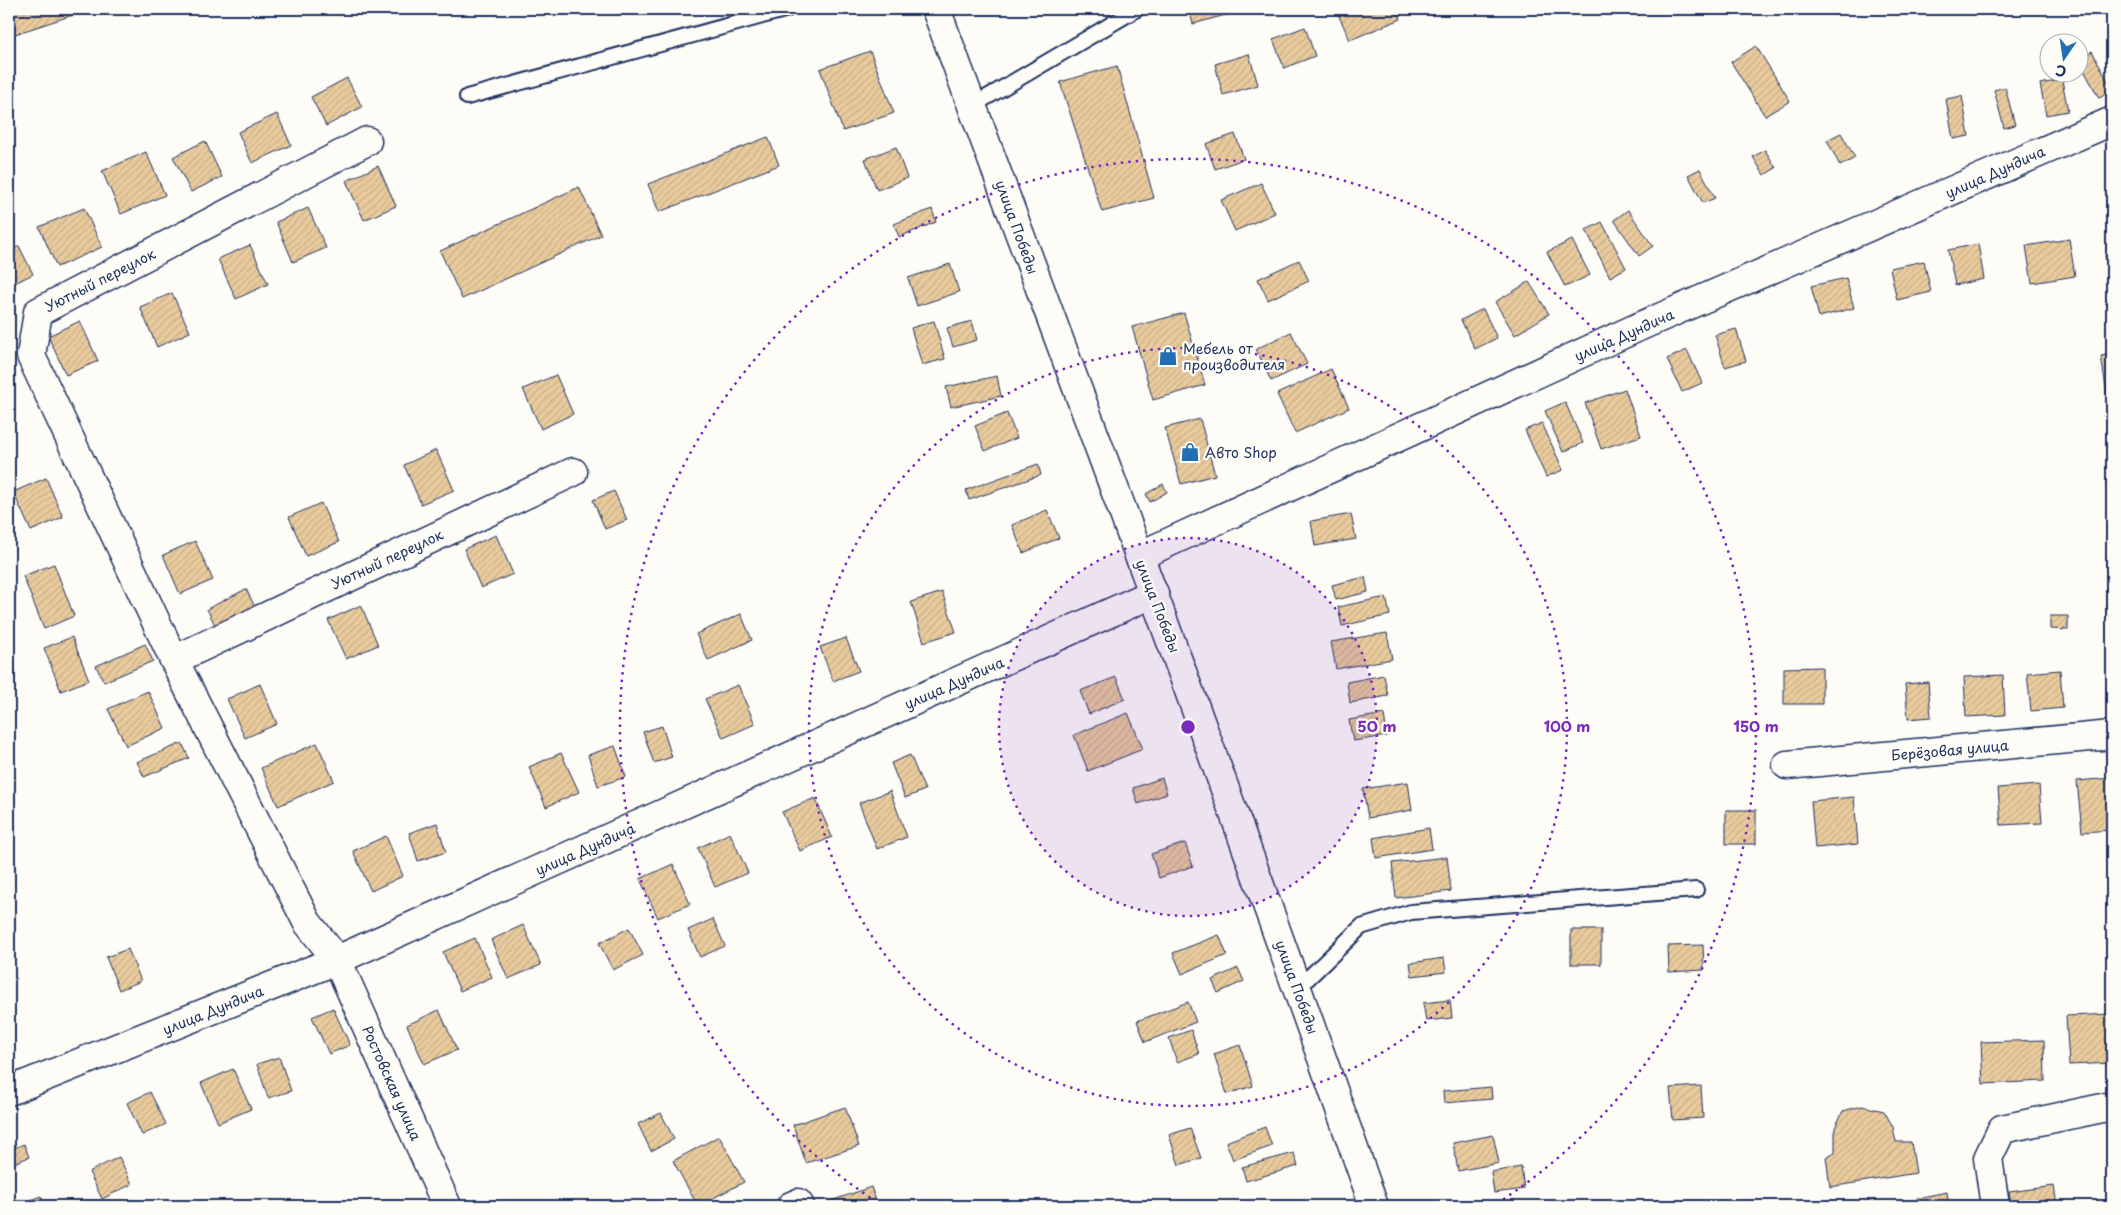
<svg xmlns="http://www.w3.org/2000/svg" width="2121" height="1215" font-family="'Playpen Sans',sans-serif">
<defs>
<pattern id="building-hatch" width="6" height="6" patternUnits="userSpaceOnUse" patternTransform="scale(1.25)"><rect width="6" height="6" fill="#eacb9d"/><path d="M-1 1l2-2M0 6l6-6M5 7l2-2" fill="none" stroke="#c8af8a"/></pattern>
</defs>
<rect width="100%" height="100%" fill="#fdfcf7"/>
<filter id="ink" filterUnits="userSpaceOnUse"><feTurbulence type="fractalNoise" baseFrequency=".02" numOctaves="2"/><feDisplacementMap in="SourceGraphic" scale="10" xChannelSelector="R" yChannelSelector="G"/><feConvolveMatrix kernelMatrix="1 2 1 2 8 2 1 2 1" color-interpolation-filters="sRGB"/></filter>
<g filter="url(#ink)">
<g fill="url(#building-hatch)" stroke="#1b2f5e">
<polygon points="9,9 91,9 9,36"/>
<polygon points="1189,9 1247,9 1193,24"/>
<polygon points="1350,9 1397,9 1401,19 1350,40 1338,14"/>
<polygon points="1305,27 1315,56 1284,68 1273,39"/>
<polygon points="1756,46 1790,101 1765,116 1731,62"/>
<polygon points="870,51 894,113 843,131 820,69"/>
<polygon points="2092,51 2112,89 2112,91 2099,98 2078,59"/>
<polygon points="1249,54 1258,85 1223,95 1215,64"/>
<polygon points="1117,66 1154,198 1102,212 1060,82"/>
<polygon points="347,78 362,107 326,126 311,97"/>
<polygon points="2062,80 2068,111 2046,115 2040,84"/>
<polygon points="2005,87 2015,125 2004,128 1994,90"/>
<polygon points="1962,96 1969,136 1953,139 1946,99"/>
<polygon points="277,114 291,145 252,163 238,132"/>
<polygon points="1841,133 1855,158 1840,166 1827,140"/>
<polygon points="1235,134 1244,159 1215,169 1206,144"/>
<polygon points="768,137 779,165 659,212 648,184"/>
<polygon points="205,141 222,177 191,192 173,157"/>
<polygon points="896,147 907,178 877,190 865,159"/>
<polygon points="1765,150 1776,168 1764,175 1753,157"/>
<polygon points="146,152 165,195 121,214 102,171"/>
<polygon points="378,166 396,206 364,220 346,181"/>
<polygon points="1700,169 1715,198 1703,203 1688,175"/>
<polygon points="1261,183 1275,213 1235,231 1221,200"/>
<polygon points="579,187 601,235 462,299 440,251"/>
<polygon points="84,208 102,247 57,267 39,227"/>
<polygon points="308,208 326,248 293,262 276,222"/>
<polygon points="932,209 936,222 899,237 894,224"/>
<polygon points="1628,210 1653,246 1639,256 1614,220"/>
<polygon points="1602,222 1626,268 1610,277 1586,230"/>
<polygon points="2069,239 2075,276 2032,283 2026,246"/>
<polygon points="1572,240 1590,275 1565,287 1547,252"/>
<polygon points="1978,244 1984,279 1955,285 1948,250"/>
<polygon points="250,245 268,284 236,299 218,259"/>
<polygon points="19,246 33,274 9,286 9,251"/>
<polygon points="2112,254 2112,298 2111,298 2105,255"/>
<polygon points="1299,260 1309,281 1268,300 1258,279"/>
<polygon points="1924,261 1931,292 1897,300 1890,268"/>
<polygon points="950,264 959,292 917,306 908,278"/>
<polygon points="1846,278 1854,308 1819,317 1811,286"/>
<polygon points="1529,282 1549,314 1515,335 1495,302"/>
<polygon points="172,293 190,332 157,347 140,307"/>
<polygon points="1483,309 1497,338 1475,349 1461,320"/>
<polygon points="1184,313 1205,385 1153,400 1132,327"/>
<polygon points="80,321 98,361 66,375 48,336"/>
<polygon points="934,321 945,359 922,365 911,328"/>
<polygon points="972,321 977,340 953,347 947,328"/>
<polygon points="1736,329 1746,361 1725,367 1715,335"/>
<polygon points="1291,332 1307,364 1271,381 1256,349"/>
<polygon points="1687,350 1702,383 1682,392 1667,359"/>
<polygon points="2112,354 2112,400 2108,401 2101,356"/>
<polygon points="1331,369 1349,408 1295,433 1277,394"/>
<polygon points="556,375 573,414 541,429 523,389"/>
<polygon points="997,376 1001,396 951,407 946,387"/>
<polygon points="1625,389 1641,436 1601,449 1585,403"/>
<polygon points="1565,402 1583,443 1563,452 1545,411"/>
<polygon points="1007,413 1017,438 985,451 975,426"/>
<polygon points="1200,419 1215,475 1181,484 1165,428"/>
<polygon points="1542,423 1563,470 1546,477 1525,430"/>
<polygon points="436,450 454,490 421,504 404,465"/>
<polygon points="1038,464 1041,475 969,500 966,490"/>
<polygon points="46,478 63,517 31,531 13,492"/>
<polygon points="1163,484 1167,492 1150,502 1146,494"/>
<polygon points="614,491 627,520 605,529 593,500"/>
<polygon points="321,503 339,542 306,556 289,517"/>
<polygon points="1047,510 1059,538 1023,553 1012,525"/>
<polygon points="1351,514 1356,539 1315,546 1311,521"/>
<polygon points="496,535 513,574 481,588 464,549"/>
<polygon points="195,541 213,580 180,594 163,555"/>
<polygon points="54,564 74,616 44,629 23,576"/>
<polygon points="1365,577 1368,592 1336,600 1332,585"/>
<polygon points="246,589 255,607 216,627 207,609"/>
<polygon points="942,592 956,632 924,642 911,602"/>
<polygon points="1386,597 1390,615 1342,626 1338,607"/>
<polygon points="361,605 378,645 346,659 328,620"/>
<polygon points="741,614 752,640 708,660 696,634"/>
<polygon points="2050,616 2068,616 2068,630 2050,629"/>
<polygon points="1387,633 1392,659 1336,669 1331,642"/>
<polygon points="72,637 89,680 61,691 44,648"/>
<polygon points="846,638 859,671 833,681 820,647"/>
<polygon points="145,644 153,661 104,682 96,666"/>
<polygon points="1822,667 1822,704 1784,704 1784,668"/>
<polygon points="2060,670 2063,708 2031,711 2027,673"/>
<polygon points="1384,675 1388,696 1350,703 1347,682"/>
<polygon points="2003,675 2005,715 1966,717 1964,677"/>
<polygon points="1116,677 1125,699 1089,714 1080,691"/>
<polygon points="1928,682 1931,717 1908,719 1905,684"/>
<polygon points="260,684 277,724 245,738 227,699"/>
<polygon points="738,685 755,724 723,738 705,699"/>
<polygon points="148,691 165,728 126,746 108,709"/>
<polygon points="1128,713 1143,749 1088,771 1074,735"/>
<polygon points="1384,714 1387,736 1353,741 1349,720"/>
<polygon points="662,726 672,757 654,763 643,732"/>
<polygon points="182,743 189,758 144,777 137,762"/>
<polygon points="317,743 334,781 278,806 261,768"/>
<polygon points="615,746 626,777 598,786 588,755"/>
<polygon points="561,753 579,792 546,807 529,767"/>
<polygon points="910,755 925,790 905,798 891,763"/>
<polygon points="1162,778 1167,794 1138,804 1133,788"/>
<polygon points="2112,778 2112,830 2082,832 2077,781"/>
<polygon points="1408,782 1412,810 1368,818 1363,789"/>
<polygon points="2039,785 2042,823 2001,825 1998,788"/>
<polygon points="890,791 907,837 877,849 859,803"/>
<polygon points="1854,797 1858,844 1815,848 1811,801"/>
<polygon points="815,798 832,837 800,851 782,812"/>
<rect x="1726" y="810" width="30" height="34"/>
<polygon points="437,823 446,852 418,861 409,833"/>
<polygon points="1429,828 1432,849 1376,858 1373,838"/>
<polygon points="730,833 748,873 715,887 698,848"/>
<polygon points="386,836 403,876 371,891 353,851"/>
<polygon points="1185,843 1193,866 1159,878 1151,854"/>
<polygon points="1447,857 1451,891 1396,898 1392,863"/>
<polygon points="673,864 690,904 658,918 640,879"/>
<polygon points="713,919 725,946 700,957 688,930"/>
<polygon points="523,925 541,965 508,979 491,940"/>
<polygon points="629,928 643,955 613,970 599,943"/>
<rect x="1571" y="930" width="30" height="34"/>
<polygon points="1219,935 1227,955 1182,974 1173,953"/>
<polygon points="475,938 492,977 460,991 443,952"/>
<polygon points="1703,945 1704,970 1669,972 1668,946"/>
<polygon points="128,949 141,981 119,990 106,957"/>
<polygon points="1444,958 1446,972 1412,976 1410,963"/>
<polygon points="1238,968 1244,981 1218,993 1212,980"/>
<polygon points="1450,1000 1452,1018 1426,1021 1423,1003"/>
<polygon points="1188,1002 1196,1022 1145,1042 1137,1021"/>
<polygon points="333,1008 350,1045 329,1054 312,1017"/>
<polygon points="439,1010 457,1050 424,1064 407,1025"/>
<polygon points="2112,1014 2112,1063 2069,1065 2066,1016"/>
<polygon points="1191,1030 1199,1054 1177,1062 1169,1038"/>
<polygon points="2044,1040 2045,1081 1983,1084 1981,1042"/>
<polygon points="1240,1045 1253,1086 1227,1094 1214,1054"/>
<polygon points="279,1057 291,1091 268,1098 257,1064"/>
<polygon points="233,1069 251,1109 218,1123 201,1083"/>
<polygon points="1701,1086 1703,1118 1673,1120 1670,1088"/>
<polygon points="1491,1087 1492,1099 1444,1103 1443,1091"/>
<polygon points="150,1092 166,1124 142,1135 127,1103"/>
<polygon points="1862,1106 1884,1111 1893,1127 1896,1142 1911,1142 1916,1173 1830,1187 1826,1157 1835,1152 1835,1128 1843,1111"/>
<polygon points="845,1107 859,1146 806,1163 793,1125"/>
<polygon points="661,1113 674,1139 651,1151 638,1124"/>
<polygon points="1265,1127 1272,1146 1233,1160 1226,1142"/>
<polygon points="1190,1128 1201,1158 1179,1165 1169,1135"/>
<polygon points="1493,1135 1499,1163 1458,1171 1453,1143"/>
<polygon points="719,1136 744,1182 698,1206 673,1161"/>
<polygon points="24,1144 29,1157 9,1165 9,1150"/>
<polygon points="1294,1153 1298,1166 1246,1181 1242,1167"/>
<polygon points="119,1157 132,1184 102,1199 89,1172"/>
<polygon points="1521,1167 1524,1189 1494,1193 1491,1172"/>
<polygon points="2054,1186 2057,1206 2011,1206 2009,1192"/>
<polygon points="871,1187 878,1206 829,1206 828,1202"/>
<polygon points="1947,1192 1949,1206 1918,1206 1917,1198"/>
<polygon points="41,1196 45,1206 17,1206"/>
</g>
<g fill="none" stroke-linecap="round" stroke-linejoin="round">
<g stroke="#1b2f5e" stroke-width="18">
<g id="service">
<polyline points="467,97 788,9"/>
<polyline points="972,106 1137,9"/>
<polyline points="1298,988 1361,927 1411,912 1696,890"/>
</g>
</g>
<g stroke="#1b2f5e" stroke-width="31">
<g id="minor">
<polyline points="367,141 38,312 31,356 174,660 307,922 337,960 447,1206"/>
<polyline points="1139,556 1643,325 2112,121"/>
<polyline points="174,660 573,472"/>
<polyline points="1787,765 2112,735"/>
<polyline points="9,1091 337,960 1154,593"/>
<polyline points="791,1206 798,1203 800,1206"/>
<polyline points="1995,1206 1988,1158 2002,1129 2112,1106"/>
</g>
</g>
<g stroke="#1b2f5e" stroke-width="31">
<path id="tertiary" d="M936,9C1084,407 1234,805 1374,1206"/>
</g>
<use href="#service" stroke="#fdfcf7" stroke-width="14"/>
<use href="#minor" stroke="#fdfcf7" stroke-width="28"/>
<use href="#tertiary" stroke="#fdfcf7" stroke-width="28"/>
</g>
</g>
<circle cx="1188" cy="727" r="189" fill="#7b2cbf" fill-opacity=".12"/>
<g fill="none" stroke="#7b2cbf" stroke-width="2.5" stroke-dasharray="2.5 5">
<circle cx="1188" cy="727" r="189"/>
<circle cx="1188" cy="727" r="379"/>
<path d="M883 1206A568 568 0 1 1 1493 1206"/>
</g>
<defs>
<g id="shop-bare" transform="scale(1.5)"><path d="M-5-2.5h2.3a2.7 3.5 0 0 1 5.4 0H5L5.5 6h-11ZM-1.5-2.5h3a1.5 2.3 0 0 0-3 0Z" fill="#1f6fb2" stroke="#fdfcf7" stroke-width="2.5" paint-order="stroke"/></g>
</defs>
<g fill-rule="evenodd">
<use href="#shop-bare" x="1168" y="356"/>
<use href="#shop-bare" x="1190" y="452"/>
</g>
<g text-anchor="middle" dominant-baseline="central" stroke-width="4.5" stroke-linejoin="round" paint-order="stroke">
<g font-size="14" fill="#1b2f5e" stroke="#fdfcf7">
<text transform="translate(1995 172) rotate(-24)">улица Дундича</text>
<text transform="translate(1017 227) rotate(70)">улица Победы</text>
<text transform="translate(100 280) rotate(-27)">Уютный переулок</text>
<text transform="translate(1624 335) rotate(-24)">улица Дундича</text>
<text transform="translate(387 559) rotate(-25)">Уютный переулок</text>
<text transform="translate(1158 606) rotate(69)">улица Победы</text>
<text transform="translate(954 683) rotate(-24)">улица Дундича</text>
<text transform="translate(1950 750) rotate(-5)">Берёзовая улица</text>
<text transform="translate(585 849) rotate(-24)">улица Дундича</text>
<text transform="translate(1297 987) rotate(70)">улица Победы</text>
<text transform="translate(213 1010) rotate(-22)">улица Дундича</text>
<text transform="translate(392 1083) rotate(66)">Ростовская улица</text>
</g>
<g font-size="14" fill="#1b2f5e" stroke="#fdfcf7" text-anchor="start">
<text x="1183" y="348">Мебель от<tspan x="1183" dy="16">производителя</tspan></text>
<text x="1205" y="452">Авто Shop</text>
</g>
</g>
<circle cx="1188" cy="727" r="8" fill="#7b2cbf" stroke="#fdfcf7" stroke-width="2.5"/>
<g font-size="15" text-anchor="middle" font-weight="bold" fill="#7b2cbf" stroke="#fdfcf7" stroke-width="4.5" stroke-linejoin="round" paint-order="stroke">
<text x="1377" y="732">50 m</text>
<text x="1567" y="732">100 m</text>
<text x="1756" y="732">150 m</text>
</g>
<rect width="2121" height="1215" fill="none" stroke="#fdfcf7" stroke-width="30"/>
<rect x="15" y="15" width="2091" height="1185" fill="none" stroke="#1b2f5e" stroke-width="2" filter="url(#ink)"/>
<g transform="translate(2064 58) rotate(193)"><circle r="24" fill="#fdfcf7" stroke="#a3aaba"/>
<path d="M0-4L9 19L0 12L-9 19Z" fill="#1f6fb2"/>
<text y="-8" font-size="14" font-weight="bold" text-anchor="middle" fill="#1b2f5e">С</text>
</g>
</svg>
